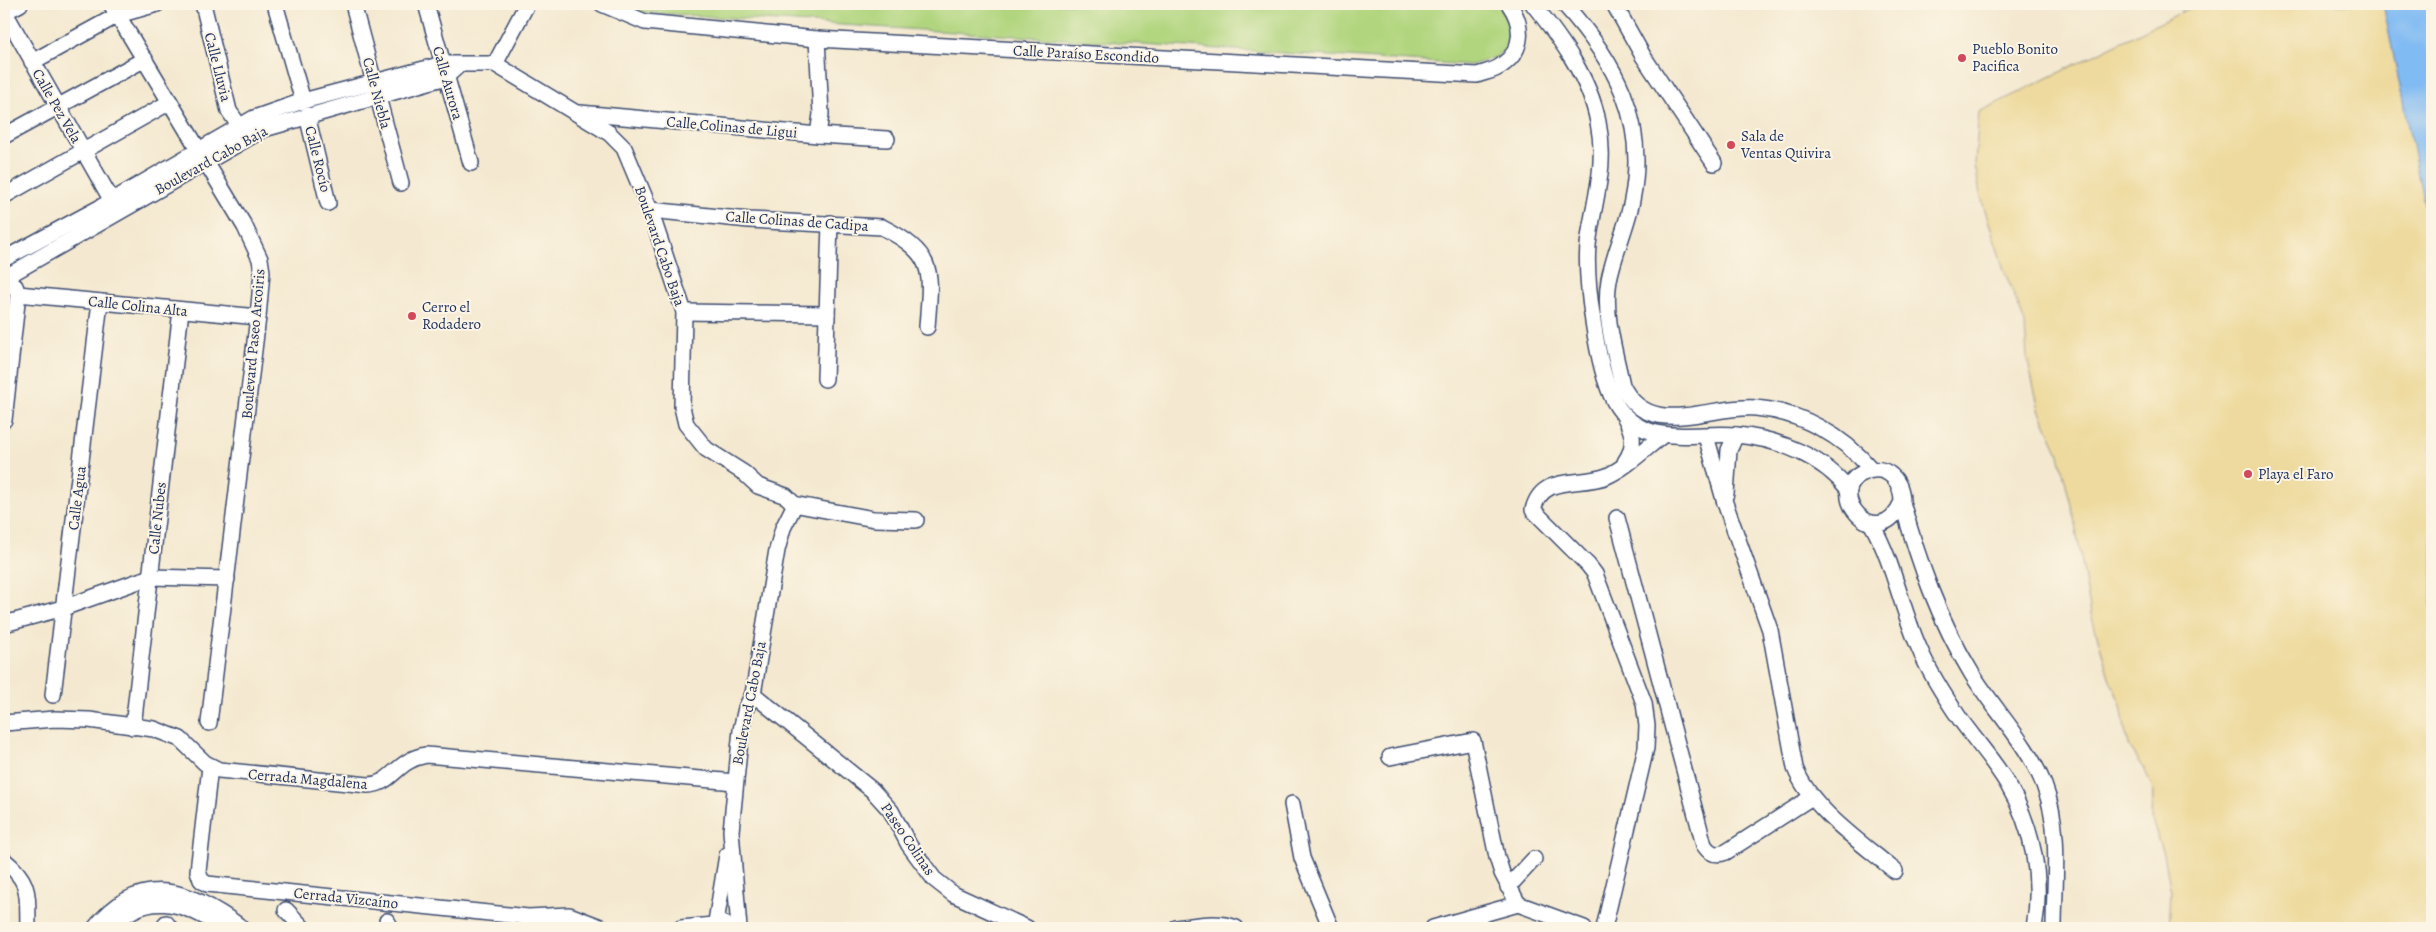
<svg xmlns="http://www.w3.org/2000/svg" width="2436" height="932" font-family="Alegreya,serif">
<rect width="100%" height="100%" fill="#fcf5e5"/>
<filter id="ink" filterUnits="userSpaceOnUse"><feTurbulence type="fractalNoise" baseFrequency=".02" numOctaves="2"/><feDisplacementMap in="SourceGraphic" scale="10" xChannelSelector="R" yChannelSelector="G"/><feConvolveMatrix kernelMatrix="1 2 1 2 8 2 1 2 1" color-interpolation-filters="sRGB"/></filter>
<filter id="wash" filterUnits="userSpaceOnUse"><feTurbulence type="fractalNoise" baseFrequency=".0096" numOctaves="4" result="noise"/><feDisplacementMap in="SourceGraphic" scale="20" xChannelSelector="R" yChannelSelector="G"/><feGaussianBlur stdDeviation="1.12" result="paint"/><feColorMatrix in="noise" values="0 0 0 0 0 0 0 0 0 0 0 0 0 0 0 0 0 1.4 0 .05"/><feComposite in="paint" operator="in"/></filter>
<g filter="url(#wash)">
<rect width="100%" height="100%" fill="#f4e9d0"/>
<polygon fill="#b1d57e" stroke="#66826e" points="625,4 1499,4 1508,20 1509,45 1496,57 1472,65 638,12"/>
<polygon fill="#eeda9e" stroke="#84847e" points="2198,4 2383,4 2432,243 2432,928 2169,928 2171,892 2164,854 2152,821 2153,789 2144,768 2130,748 2125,730 2121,705 2109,677 2091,614 2074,518 2058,451 2039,409 2034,388 2027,358 2025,323 2004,270 1980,194 1975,164 1979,112"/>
<polygon fill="#81bbf3" stroke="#4e75a8" points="2383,4 2432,4 2432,243"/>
</g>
<g filter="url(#ink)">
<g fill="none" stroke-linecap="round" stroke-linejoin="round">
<g stroke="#3c4b6f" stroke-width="18">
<g id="minor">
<polyline points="111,4 245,227 260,259 262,272 258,317 209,723"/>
<polyline points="203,4 229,111 240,127"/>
<polyline points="275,4 303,101"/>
<polyline points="353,4 401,183"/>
<polyline points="426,4 471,163"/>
<path d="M602,4L645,22L817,39L1477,75C1485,72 1495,71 1502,65C1525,49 1523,24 1509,4"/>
<path d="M1533,4C1560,38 1590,78 1598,122C1607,166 1595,196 1589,238C1583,273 1597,369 1614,401C1641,450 1694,431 1737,435C1780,439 1823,457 1849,490"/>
<path d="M1564,4C1615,61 1648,120 1632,200C1627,227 1614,253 1609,280C1603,314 1615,352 1622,385C1648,441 1710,404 1756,408C1801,412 1843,436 1871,469"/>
<polyline points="1614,4 1643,56 1714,163"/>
<polyline points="4,11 112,201"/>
<polyline points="5,12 20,4"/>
<polyline points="817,39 821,114 818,135"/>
<polyline points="32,62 118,15 157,4"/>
<polyline points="495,64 527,4"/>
<polyline points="580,113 818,135 887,139"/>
<polyline points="307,115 328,203"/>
<polyline points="4,136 145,59"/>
<polyline points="4,196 170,102"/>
<path d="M650,210L749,220L882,227C937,255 931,272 927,327"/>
<polyline points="4,259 101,207 254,118 303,101 443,64 495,64 609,133 624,148 650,210 684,312 682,407 686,424 706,449 744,473 758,486 786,496 793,503 793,508 783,528 777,550 753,694 746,708 741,730 731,831 739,928"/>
<polyline points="4,278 264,129 446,77 459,65"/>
<polyline points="18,294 258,317"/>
<polyline points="684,312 827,314"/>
<polyline points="825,379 830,223"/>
<path d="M1623,414C1633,431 1637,445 1625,462"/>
<polyline points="4,420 18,294 15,286"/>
<path d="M1706,436L1725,503L1770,630L1795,768C1811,809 1862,843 1895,871"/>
<polyline points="1726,494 1729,450 1736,435"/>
<path d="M1902,502C1877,558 1821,489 1865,472C1888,463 1902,482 1902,502C1919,563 1939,620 1972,674C1995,711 2028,744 2044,785C2062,832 2054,880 2054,928"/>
<polyline points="793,504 874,519 916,520"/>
<path d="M1617,518L1704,845C1710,854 1716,856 1726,852L1812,797"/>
<path d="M1871,523C1894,562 1901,609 1920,650C1930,674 1945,697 1960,719C1975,740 1993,760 2007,783C2033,827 2043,878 2034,928"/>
<polyline points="4,624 63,608 150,577 227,579"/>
<polyline points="753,694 872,790 891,811 909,845 934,879 953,894 1027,928"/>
<polyline points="53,695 100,302"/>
<path d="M4,723L55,719L89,720L154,729L180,739L205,763L219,770L368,785C392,785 396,760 426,755L735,782"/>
<polyline points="133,727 181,310"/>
<polyline points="1390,757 1473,741 1497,857 1502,873 1518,904"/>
<polyline points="210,767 198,871 201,880 207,884 528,917 569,915 603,928"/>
<polyline points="1292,804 1302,858 1331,928"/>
<path d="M4,860C32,883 27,895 28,928"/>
<polyline points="1508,887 1534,859"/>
<polyline points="286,910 303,928"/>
<polyline points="387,921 391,928"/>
<polyline points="166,923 170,928"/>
<path d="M95,928C141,870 191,890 242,928"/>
<path d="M110,928C146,890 183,901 223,928"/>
<polyline points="681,928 725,924"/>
<polyline points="715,928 727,855"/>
<path d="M1176,928C1196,925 1217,921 1236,928"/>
<polyline points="1433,928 1518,904 1584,928"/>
<path d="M1604,928L1646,748L1647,726L1644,703L1595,574L1588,565L1533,510C1542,473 1579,487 1607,476C1627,467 1646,448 1663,435"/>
</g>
</g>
<use href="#minor" stroke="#fff" stroke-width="15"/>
</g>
</g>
<g fill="#d1495b" stroke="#fcf5e5" stroke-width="2">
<circle cx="1962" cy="58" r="5"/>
<circle cx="1731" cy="145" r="5"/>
<circle cx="412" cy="316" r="5"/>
<circle cx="2248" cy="474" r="5"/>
</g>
<g text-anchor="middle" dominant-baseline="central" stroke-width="4" stroke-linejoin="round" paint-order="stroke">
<g font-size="15" fill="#1b2f5e" stroke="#fcf5e5" text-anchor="start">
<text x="1972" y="49">Pueblo Bonito<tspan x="1972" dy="17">Pacifica</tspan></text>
<text x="1741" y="136">Sala de<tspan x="1741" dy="17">Ventas Quivira</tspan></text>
<text x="422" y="307">Cerro el<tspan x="422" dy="17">Rodadero</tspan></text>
<text x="2258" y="474">Playa el Faro</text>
</g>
<g font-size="15" fill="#1b2f5e" stroke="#fcf5e5">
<text transform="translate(1086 54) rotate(3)">Calle Paraíso Escondido</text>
<text transform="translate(218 67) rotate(76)">Calle Lluvia</text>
<text transform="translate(448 83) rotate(74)">Calle Aurora</text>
<text transform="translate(377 93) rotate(75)">Calle Niebla</text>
<text transform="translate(57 106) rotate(60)">Calle Pez Vela</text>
<text transform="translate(732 127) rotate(5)">Calle Colinas de Ligui</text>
<text transform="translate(318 159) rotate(76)">Calle Rocío</text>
<text transform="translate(211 160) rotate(-29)">Boulevard Cabo Baja</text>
<text transform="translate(797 221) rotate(4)">Calle Colinas de Cadipa</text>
<text transform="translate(660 246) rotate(71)">Boulevard Cabo Baja</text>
<text transform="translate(138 306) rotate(6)">Calle Colina Alta</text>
<text transform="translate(253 344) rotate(-85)">Boulevard Paseo Arcoiris</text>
<text transform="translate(77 498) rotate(-83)">Calle Agua</text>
<text transform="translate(157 518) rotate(-84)">Calle Nubes</text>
<text transform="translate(749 703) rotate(-79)">Boulevard Cabo Baja</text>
<text transform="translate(308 779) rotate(5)">Cerrada Magdalena</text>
<text transform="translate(908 839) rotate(56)">Paseo Colinas</text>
<text transform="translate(346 898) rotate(6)">Cerrada Vizcaíno</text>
</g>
</g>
<rect width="2436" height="932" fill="none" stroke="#fcf5e5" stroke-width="20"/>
</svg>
